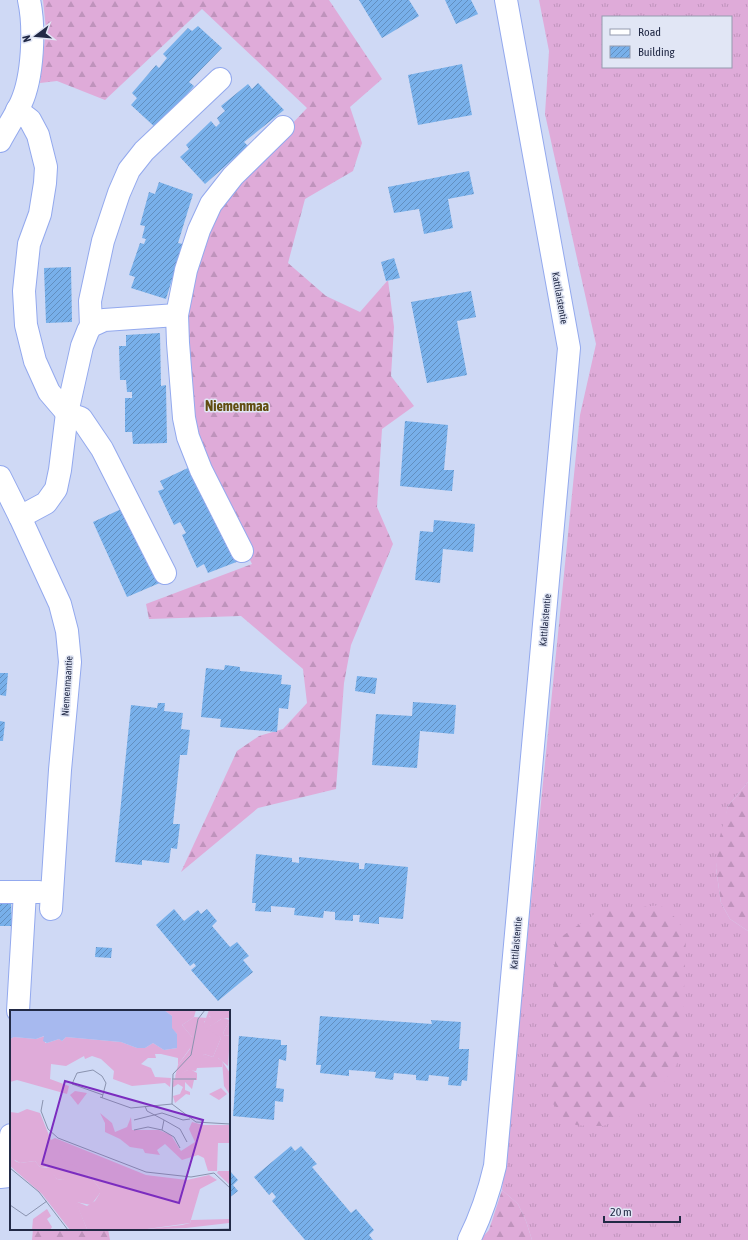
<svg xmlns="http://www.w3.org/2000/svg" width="748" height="1240" font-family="'Asap Condensed',sans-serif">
<defs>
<pattern id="grass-tufts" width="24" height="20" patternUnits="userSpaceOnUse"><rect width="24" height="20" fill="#dfabd9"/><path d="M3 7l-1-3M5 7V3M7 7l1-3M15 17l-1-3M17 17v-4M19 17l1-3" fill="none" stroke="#bf93bc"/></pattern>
<pattern id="forest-firs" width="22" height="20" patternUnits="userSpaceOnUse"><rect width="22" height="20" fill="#dfabd9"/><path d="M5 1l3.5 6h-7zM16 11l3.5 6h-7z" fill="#bf93bc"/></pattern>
<pattern id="building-hatch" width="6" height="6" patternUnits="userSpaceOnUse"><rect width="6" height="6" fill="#78b0ea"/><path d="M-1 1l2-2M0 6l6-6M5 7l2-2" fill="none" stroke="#628fbf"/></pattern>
</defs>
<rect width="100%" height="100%" fill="#cfd9f5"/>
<path fill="url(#grass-tufts)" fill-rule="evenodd" d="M539,0H748V782L728,806L716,868L721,903L730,919L748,931V1240H532L526,1221L518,1204L502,1190L580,415L596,344L545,114L549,51ZM603,17H731V67H603Z"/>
<g fill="url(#forest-firs)">
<polygon points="43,0 329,0 382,79 350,107 362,143 353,171 305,199 288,263 326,296 360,312 388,280 394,327 391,376 414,406 382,429 377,507 393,544 351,645 344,683 336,789 258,808 181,872 237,751 259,736 283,729 307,703 303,669 241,616 149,619 146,604 252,564 201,460 188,412 187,281 203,234 235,184 307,108 202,9 105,100 57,81 40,83 46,29"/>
<polygon points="748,782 748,931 730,919 721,903 716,868 719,840 728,806"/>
<polygon points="660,905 677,919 686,936 682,1048 676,1066 663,1083 613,1122 603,1126 589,1126 576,1125 562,1116 551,1100 549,1091 549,1036 555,963 555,941 593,915 612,907 643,907"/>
<polygon points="502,1190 518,1204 526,1221 532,1240 480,1240 489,1230"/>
<polygon points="33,1229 108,1229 110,1240 32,1240"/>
</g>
<g fill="url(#building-hatch)">
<polygon points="359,0 409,0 419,16 382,38"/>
<polygon points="445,0 471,0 478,14 456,24"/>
<polygon points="198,26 222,48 189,82 194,86 157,129 131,105 137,98 132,93 156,65 159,68 167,58 163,54 188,28 192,31"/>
<polygon points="462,64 472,115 418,125 408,75"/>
<polygon points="258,83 284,110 244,142 248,146 205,184 180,157 189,149 186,145 211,121 216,127 220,123 217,118 225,111 221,106 248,84 252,89"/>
<polygon points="469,171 474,194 448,199 453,228 424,234 419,209 394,213 388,187"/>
<polygon points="159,182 193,194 178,243 183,244 166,299 131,288 135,277 129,275 140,243 144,244 146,239 142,238 145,226 140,225 149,192 155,194"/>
<polygon points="394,258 400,278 386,281 381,262"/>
<polygon points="71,267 72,322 46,323 44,268"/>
<polygon points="471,291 476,317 457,321 467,375 427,383 411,302"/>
<polygon points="160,333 161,386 166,385 167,443 133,444 132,432 125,432 125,398 132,398 132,392 127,392 126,380 120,380 119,346 126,346 126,335"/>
<polygon points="405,421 448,425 444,470 454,470 452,491 400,486"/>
<polygon points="190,467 239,561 208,573 204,564 197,568 182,535 186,533 180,522 174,525 158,491 164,489 160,481"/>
<polygon points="128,506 162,582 127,597 93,522"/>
<polygon points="434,520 475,524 473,552 443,549 440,583 415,580 420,531 433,532"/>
<polygon points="225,665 240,667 240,671 282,675 281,684 291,685 288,709 279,708 277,732 220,727 221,719 201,717 206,668 224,670"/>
<polygon points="0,673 8,673 6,696 0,695"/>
<polygon points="357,676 377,678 375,694 355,691"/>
<polygon points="413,702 456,705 454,734 420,731 417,768 372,765 376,714 412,716"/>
<polygon points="158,703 165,703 164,711 183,713 181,729 190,730 187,755 180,755 173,824 180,824 177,849 171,848 169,863 142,860 142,865 115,862 131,705 157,708"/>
<polygon points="0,721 5,722 3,741 0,741"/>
<polygon points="256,854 292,858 292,862 299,863 299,857 359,863 359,869 364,869 365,863 408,867 403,919 379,917 379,924 359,922 360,915 353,915 353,921 335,920 335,912 324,911 323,918 294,915 295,908 271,906 271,912 255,911 256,903 252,903"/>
<polygon points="0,902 11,902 12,926 0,926"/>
<polygon points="174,909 184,921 198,910 201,914 207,909 217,921 212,926 230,947 237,942 249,956 243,960 253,972 218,1001 191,970 196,966 194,963 190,966 156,925"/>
<polygon points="96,947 112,948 111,958 95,957"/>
<polygon points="320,1016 432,1024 431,1020 461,1022 459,1049 469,1049 467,1081 462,1080 461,1086 448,1085 449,1077 429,1075 428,1081 416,1080 416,1075 394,1073 393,1080 375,1078 376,1072 349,1070 349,1076 320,1073 321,1065 316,1065"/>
<polygon points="239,1036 281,1040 281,1045 287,1045 286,1061 279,1059 276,1088 284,1089 283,1102 275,1101 274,1120 233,1116"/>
<polygon points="291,1146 295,1151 301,1146 317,1164 312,1167 351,1213 356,1209 374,1230 369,1235 373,1240 305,1240 272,1201 276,1197 272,1192 269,1195 254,1177"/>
<polygon points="229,1170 238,1180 233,1185 238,1191 229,1198"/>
</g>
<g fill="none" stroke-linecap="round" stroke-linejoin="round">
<g stroke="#93a9ee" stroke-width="24">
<g id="minor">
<polyline points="17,110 30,120 38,135 46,167 45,183 40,214 29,244 24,291 26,325 35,361 49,392 67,413 81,418 102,449 165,573"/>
<path d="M0,141C7,128 15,116 21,103C33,77 35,28 29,0"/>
<polyline points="91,326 90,301 103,241 119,193 129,170 144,151 220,79"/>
<polyline points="0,477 20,517 60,604 67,631 70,662 60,770 51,909"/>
<polyline points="20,517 46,503 56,489 60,470 67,413 82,346 88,331 91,326 104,320 177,315"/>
<polyline points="242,551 201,470 188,437 184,418 178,343 177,315 186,270 199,230 211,204 233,176 283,127"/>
<polyline points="0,892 39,892"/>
<polyline points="18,1011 25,892"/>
<polyline points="0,1177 9,1176 11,1135"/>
<path d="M469,1240C481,1216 489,1192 495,1166L569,348L506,0"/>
</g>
</g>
<use href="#minor" stroke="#fff" stroke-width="22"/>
</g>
<g text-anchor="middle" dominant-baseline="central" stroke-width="3" stroke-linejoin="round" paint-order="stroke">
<g font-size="10" fill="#222a46" stroke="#e1e6f5">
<text transform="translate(560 298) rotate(80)">Kattilaistentie</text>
<text transform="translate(545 620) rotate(-85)">Kattilaistentie</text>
<text transform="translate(67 686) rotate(-86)">Niemenmaantie</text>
<text transform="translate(516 943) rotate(-85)">Kattilaistentie</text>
</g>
<g font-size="14" font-weight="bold" fill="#614d10" stroke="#e1e6f5">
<text x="237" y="406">Niemenmaa</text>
</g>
</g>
<g transform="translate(10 1010)">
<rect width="220" height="220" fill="#cfd9f5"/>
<path d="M206,0H220V25L215,26L213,23L220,10L218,8L211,9L201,16L199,15L202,9L199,5ZM184,7L197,8L194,12L211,28L203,47L194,44L191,55L194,47L208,48L212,51V57L187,58L186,61L178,60L165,67L168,55L180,39L182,27L172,15ZM17,99L30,103L41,130L45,128L136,165L177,170L199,165L207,170L190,179L180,213L130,220L77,219L65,191L77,196L85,191L90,183V179L80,166L68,162L53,170L47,169L37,157H30L25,151L10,153L3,149L0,140V102L8,103ZM208,161H220V175L207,163Z" fill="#dfabd9"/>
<path d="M154,0H186L184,7L172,15L182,27L183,34L168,55V48L151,44H145L146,48H138L131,54L141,58L145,67L161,68L160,77L155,73L122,76L103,69L104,61L91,49L82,46L75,49L74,46L56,56L41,54L40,69L59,76L57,84L7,70L0,72V29L4,27L26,29L35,26V33H37L49,29L52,31L56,27L111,32L127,38H135L143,33L154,40L167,38V24L162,19V6ZM199,0H206L205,4L199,6L203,9L200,16L213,8L220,10L213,23L215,26L220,25L218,56L208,48L205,50L194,47V54H189L194,44L203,47L211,28L193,16ZM180,59L187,63V70H184L182,79L175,72V80L180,82V85L176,84L165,93L163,86L170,84L173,77L168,74L162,78L163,71L167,65ZM211,78L217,84L209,90L199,84ZM90,103L102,113L105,122L117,117L121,107L122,120H149L161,125L171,141L185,132L179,119L182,112L193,115H220V137L219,133H208L207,161H198L194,148L188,145L172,150L155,134L147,140L150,145L135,143L133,139L120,137L110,129L95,122V113ZM53,136L71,142V155L67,157L53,151L49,141ZM0,140L5,151L10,153L25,151L30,157L39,158L47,169L53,170L59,164L70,162L80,166L90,179V183L81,195L66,192L77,219L80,220H60L32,184L0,156ZM220,209L219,213L176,218L130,220L172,215L180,213L181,210Z" fill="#dfabd9"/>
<path d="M212,51L220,63V85L214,76ZM65,81L77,83L68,95L60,85ZM37,199L41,206L37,209L42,217L40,220H22L23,209Z" fill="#dfabd9"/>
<path d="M0,0H154L162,6V18L167,24V38L154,40L143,33L135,38H127L111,32L56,27L52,31L49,29L37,33L33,31L34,26L26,29L4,27L0,29Z" fill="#a7b9ef"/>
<path fill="none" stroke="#8a93af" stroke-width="1" d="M162,69H186M90,87L121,98L162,94L186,112L220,114M92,88L96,73L92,66L83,60L67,63L62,74L93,85M33,90L31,101L38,119L48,128L136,162L181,167L204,163L220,178M162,94L163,64L181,45L188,9L195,0M135,96L137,101L154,110L152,120M124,110L152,103L173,110L180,109M154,110L170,119L177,132M124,120L138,117L152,120L164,127L170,138M0,158L29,182L58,220M0,195L16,206L37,191M182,220L220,219"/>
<path fill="#7b2cbf" fill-opacity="0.15" stroke="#7b2cbf" stroke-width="2" d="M55,71L193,110L169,193L32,154Z"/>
<rect width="220" height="220" fill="none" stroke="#222a46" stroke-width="2"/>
</g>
<rect x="602" y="16" width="130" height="52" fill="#e1e6f5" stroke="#959baf"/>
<rect x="610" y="29" width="20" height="6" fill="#ffffff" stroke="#959baf"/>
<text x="638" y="36" font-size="12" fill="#222a46">Road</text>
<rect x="610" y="46" width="20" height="12" fill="url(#building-hatch)" stroke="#959baf"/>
<text x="638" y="56" font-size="12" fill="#222a46">Building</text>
<g transform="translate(36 36) rotate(254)" stroke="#e1e6f5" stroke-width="3" paint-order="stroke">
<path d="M0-3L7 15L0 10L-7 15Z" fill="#222a46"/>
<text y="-6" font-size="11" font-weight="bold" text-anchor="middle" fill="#222a46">N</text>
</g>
<path d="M604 1216v6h76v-6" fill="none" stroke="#222a46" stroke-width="2"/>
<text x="610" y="1216" font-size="12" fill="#222a46" stroke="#e1e6f5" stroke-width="3" paint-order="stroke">20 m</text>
</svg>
